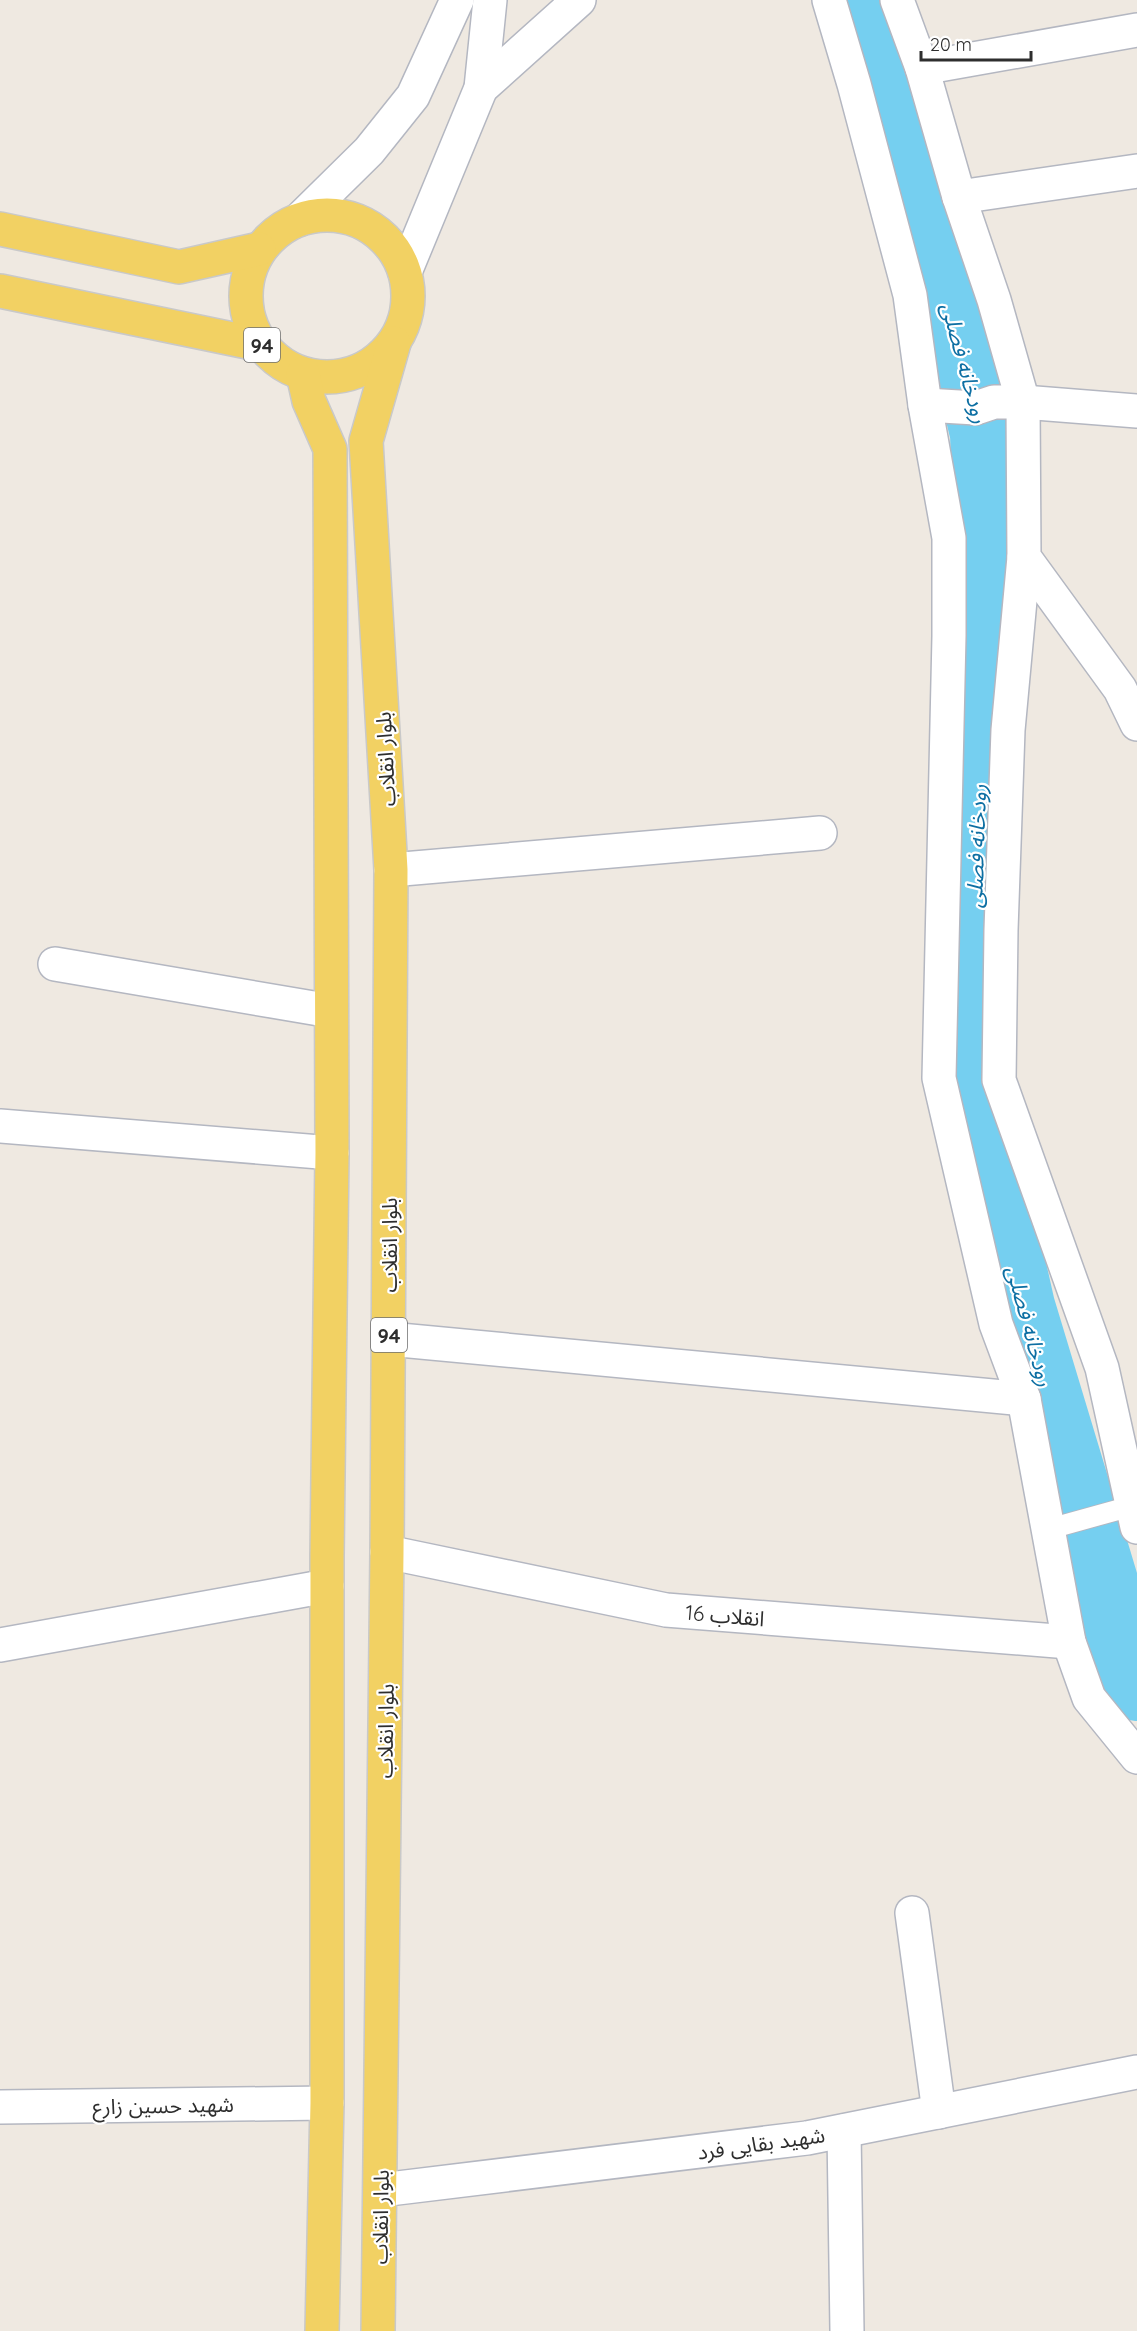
<svg xmlns="http://www.w3.org/2000/svg" width="1137" height="2331" font-family="Quicksand,'Noto Sans Arabic',sans-serif">
<rect width="100%" height="100%" fill="#efe9e1"/>
<g fill="none" stroke-linecap="round" stroke-linejoin="round">
<polyline stroke="#75cff0" stroke-width="66" points="855,0 960,337 983,434 987,548 985,674 972,898 984,1137 1022,1306 1111,1601 1128,1678 1137,1688"/>
<g stroke="#b4b7c1" stroke-width="22">
<polyline id="service" points="1049,1529 1132,1506"/>
</g>
<g stroke="#b4b7c1" stroke-width="36">
<g id="minor">
<polyline points="829,0 854,84 910,295 925,405 949,538 949,636 939,1078 996,1324 1024,1399 1069,1642 1089,1698 1137,1757"/>
<polyline points="897,0 922,68 959,197 994,300 1023,402 1024,557 1120,689 1137,724"/>
<polyline points="922,68 1137,30"/>
<polyline points="481,88 579,0"/>
<polyline points="959,197 1137,171"/>
<polyline points="925,405 976,408 994,402 1023,402 1137,411"/>
<polyline points="1024,557 1008,730 1001,930 999,1080 1102,1368 1137,1527"/>
<polyline points="391,870 820,833"/>
<polyline points="55,964 331,1011"/>
<polyline points="0,1126 332,1153"/>
<polyline points="389,1339 1024,1399"/>
<polyline points="387,1552 666,1610 1069,1642"/>
<polyline points="0,1645 327,1586"/>
<polyline points="912,1913 939,2112"/>
<polyline points="0,2107 327,2103"/>
<polyline points="844,2131 847,2331"/>
<polyline points="381,2190 807,2138 1137,2072"/>
</g>
</g>
<g stroke="#b4b7c1" stroke-width="36">
<g id="secondary">
<polyline points="300,219 369,151 413,96 457,0"/>
<polyline points="405,272 481,88 490,0"/>
</g>
</g>
<g stroke="#c9c9c9" stroke-width="36">
<g id="primary">
<circle cx="327" cy="296" r="81"/>
<polyline points="0,229 179,267 259,249"/>
<polyline points="0,291 262,345"/>
<polyline points="303,374 309,401 330,449 332,1153 327,1556 327,2103 322,2331"/>
<polyline points="378,2331 387,1552 391,870 366,441 394,343"/>
</g>
</g>
<use href="#service" stroke="#fff" stroke-width="20"/>
<use href="#minor" stroke="#fff" stroke-width="33"/>
<use href="#secondary" stroke="#fff" stroke-width="33"/>
<use href="#primary" stroke="#f2d163" stroke-width="33"/>
</g>
<g text-anchor="middle" dominant-baseline="central" stroke-width="4.5" stroke-linejoin="round" paint-order="stroke">
<g fill="#fff" stroke="#6d6d6d" stroke-width="1.5">
<rect x="244" y="328" width="36" height="34" rx="4.5"/>
<rect x="371" y="1318" width="36" height="34" rx="4.5"/>
</g>
<g font-size="20" font-weight="bold" fill="#2e2e2e">
<text x="262" y="345">94</text>
<text x="389" y="1335">94</text>
</g>
<g font-size="21" fill="#2e2e2e" stroke="#fff">
<text transform="translate(385 759) rotate(-93)">بلوار انقلاب</text>
<text transform="translate(389 1245) rotate(-90)">بلوار انقلاب</text>
<text transform="translate(725 1615) rotate(5)">انقلاب 16</text>
<text transform="translate(385 1731) rotate(-89)">بلوار انقلاب</text>
<text transform="translate(163 2105) rotate(-1)">شهید حسین زارع</text>
<text transform="translate(761 2143) rotate(-8)">شهید بقایی فرد</text>
<text transform="translate(380 2217) rotate(-89)">بلوار انقلاب</text>
</g>
<g font-size="22" font-style="italic" fill="#0d6fa3" stroke="#fff">
<text transform="translate(965 363) rotate(75)">رودخانه فصلی</text>
<text transform="translate(976 846) rotate(-88)">رودخانه فصلی</text>
<text transform="translate(1030 1326) rotate(75)">رودخانه فصلی</text>
</g>
</g>
<path d="M921 51v9h110v-9" fill="none" stroke="#2e2e2e" stroke-width="3"/>
<text x="930" y="51" font-size="18" fill="#2e2e2e" stroke="#ffffff" stroke-width="4.5" paint-order="stroke">20 m</text>
</svg>
